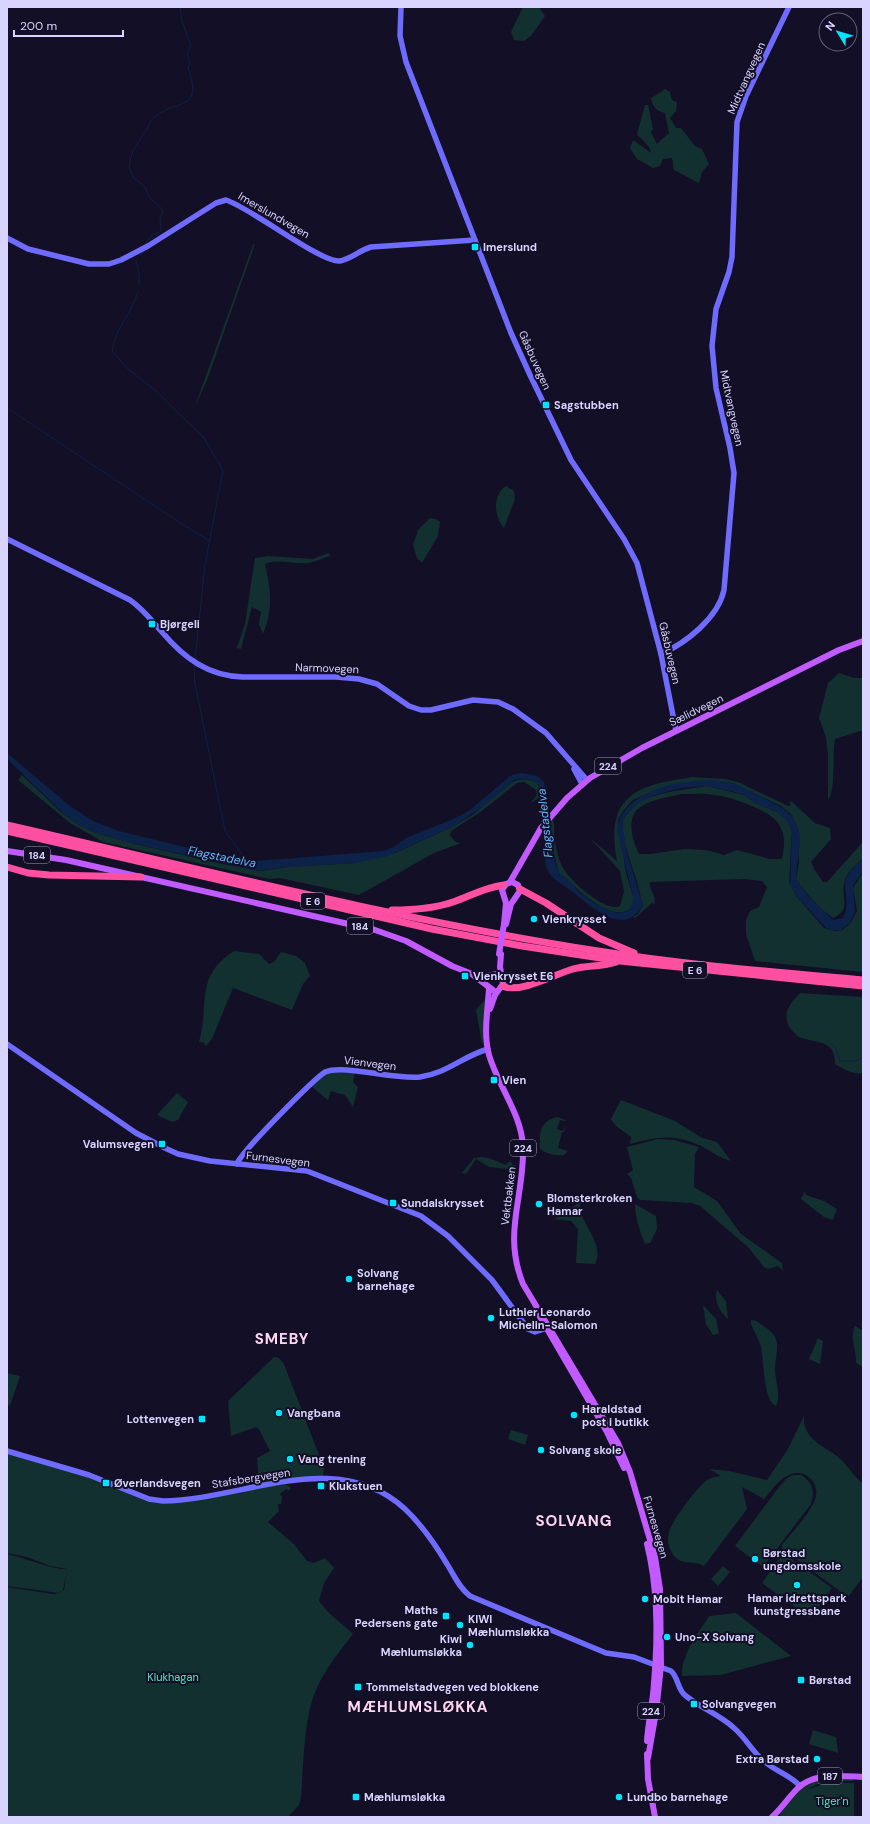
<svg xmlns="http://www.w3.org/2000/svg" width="870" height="1824" font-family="'DM Sans',sans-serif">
<rect width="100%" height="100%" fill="#130f26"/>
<g fill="#12302f" fill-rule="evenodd">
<polygon points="523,7 539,7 545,16 531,36 524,41 514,40 511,32"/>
<path d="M665,89L670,92L672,100L677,102L676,111L670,118L676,128H681L695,146L702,149L709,164L702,172L699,183L674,170L672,158L663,159L660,166L653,168L637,159L630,148L633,140L651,153L649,147L637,134L645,105H648L653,129L651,132L657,144L669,133L665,113C656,111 653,107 651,98Z"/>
<polygon points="255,244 207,380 194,409 253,245"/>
<path d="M506,486L514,491L515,499L504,528C494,517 492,495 506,486Z"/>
<polygon points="430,518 436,519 440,522 438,536 422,563 417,558 413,545 418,530"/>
<path d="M328,553L331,555C324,558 317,561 309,563C295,565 278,558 265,564C271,589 273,610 263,634L259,624L261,612L252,607L241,649L237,648L245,624L255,558L268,556L313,559Z"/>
<path d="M839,673L854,678H863V730L835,739C832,754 836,791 828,800V756L826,737L819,718L828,683Z"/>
<path d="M22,775L61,812L79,825L94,832L127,842L222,864L261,871L287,867L355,863L395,853L454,826L472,815L512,782C520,778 530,779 538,783L543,808L542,810L539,798L530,803L537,795L536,790L524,782L517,783L479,813L451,831L450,836L456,842L461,843L434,853L359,895L280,878L269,879L256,876L103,842L70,823L18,780Z"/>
<path d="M692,777L725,779L738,782L788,806L791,805L789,801L792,802L815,823L830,828L831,839L811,862L814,869L823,882H827L863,842V859C855,865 846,873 844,884C841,899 852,909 833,918C818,908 806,893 796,879L799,862L798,829L791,814L781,806L732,783L658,789L633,800L623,811L618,820L626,873L633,896V906C617,925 584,896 571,883C568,879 563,877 559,873L551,842L549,821L552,818C556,824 553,832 555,839C556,848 558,858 562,866C568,879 605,913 620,906L624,891L620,871L590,838L617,861C611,829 612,798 650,786C663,781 678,780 692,777Z"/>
<path d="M707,786L744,795L755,803L777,812L787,820L792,830L789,882L797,897L824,928L835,931L842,930L850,924L857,911L853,888L863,873V972L755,961L746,934V920L750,911L759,907L767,887L762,881L744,879L650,882C648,890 657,894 654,904L652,903L635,918L633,917L638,914L643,905C640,895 638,885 635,875C631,864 620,832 623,821C630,793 685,790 707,786ZM681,794C693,794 704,793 715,795C732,797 773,811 780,826C786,837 784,848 782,859H770L737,850L724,855L706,850L685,849L650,854H639C632,840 625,815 642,806C653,799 669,797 681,794Z"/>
<path d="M234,951L259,954L269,964L275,961L281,952L296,956L305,963L310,976L303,984L292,1010L233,988L212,1039L206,1046L203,1042H199C210,1003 194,977 234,951Z"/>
<path d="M800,993L863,997V1073C852,1075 844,1069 835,1064C835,1038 816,1044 799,1037C796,1035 793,1031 790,1028C781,1013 790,1004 800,993Z"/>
<polygon points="485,999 486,999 484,1039 482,1044 476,1010"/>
<polygon points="355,1072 353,1082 358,1087 353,1107 345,1095 331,1091 328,1100 311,1086 327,1073"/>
<polygon points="177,1093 188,1102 178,1120 172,1122 157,1115"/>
<path d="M621,1100L675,1121L702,1138L717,1142L731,1161C722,1159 712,1152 703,1147C674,1133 659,1137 630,1144L631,1137L616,1126L611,1119Z"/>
<path d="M557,1117L566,1120L565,1121L560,1120L557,1129L563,1131L566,1126L564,1132H562L558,1148L568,1151C567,1152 565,1154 564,1155C560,1157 542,1153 540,1148C539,1147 540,1145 540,1143C539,1130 543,1120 557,1117Z"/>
<polygon points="658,1139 674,1140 699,1147 695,1154 694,1187 717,1201 741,1234 782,1263 783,1271 778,1266 768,1269 764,1267 748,1247 700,1206 692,1203 640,1200 637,1197 631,1178 627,1174 633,1170 627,1147"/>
<polygon points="481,1157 489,1158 506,1165 510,1161 513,1165 516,1165 516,1170 489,1167 476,1159 466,1174 462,1173 474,1158"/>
<polygon points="805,1191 806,1195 824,1201 837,1209 833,1220 824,1217 801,1199"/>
<path d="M581,1201C574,1219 607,1242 595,1264L576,1263L578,1229L571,1221L555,1219Z"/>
<path d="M635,1204L656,1216L657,1229L650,1243L645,1244C640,1232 635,1217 635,1204Z"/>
<path d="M717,1290L726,1301L728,1319C720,1312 713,1300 717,1290Z"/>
<polygon points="703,1305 716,1319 719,1334 713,1335 706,1324"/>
<path d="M751,1320C757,1320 760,1324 765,1327C785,1340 774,1353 775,1372C776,1383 781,1396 776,1406C763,1401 764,1360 761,1347C759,1339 754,1332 751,1324Z"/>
<path d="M855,1326L863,1331V1367L856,1363C857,1350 849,1339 855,1326Z"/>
<polygon points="818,1338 823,1341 820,1364 809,1359"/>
<polygon points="274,1357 279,1358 284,1364 324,1468 323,1477 259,1485 257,1458 270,1451 259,1429 256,1427 231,1436 228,1401"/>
<polygon points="7,1373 20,1376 10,1406 7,1405"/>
<path d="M804,1416C802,1439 824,1446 838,1457C847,1464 853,1476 863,1484V1577L848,1597L782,1549V1545C792,1532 812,1512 816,1496C819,1481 803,1468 789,1475C779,1479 771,1491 764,1499L742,1487L747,1509L704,1566C694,1559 681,1568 672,1553C668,1547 667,1539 669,1532C672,1521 697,1487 707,1480C711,1477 716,1477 721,1476L709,1469L729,1471L767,1480L788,1449Z"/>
<polygon points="511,1430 528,1435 525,1445 508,1439"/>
<path d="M7,1453L86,1476L166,1502L285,1484L291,1488L289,1491L286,1489L280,1494L282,1497L281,1504H278L279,1511L268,1522L294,1544L307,1561L314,1563L325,1558L334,1568L324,1583L319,1601L328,1612L353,1634C339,1652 325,1669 316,1690C303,1721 304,1764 301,1797L299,1805L288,1817H7V1587L53,1594L59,1593L64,1590L67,1571L63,1590L59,1593L7,1586V1554C22,1557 56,1571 68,1569L50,1566L27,1557L7,1553Z"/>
<path d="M793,1475H801C813,1482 815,1492 811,1504L763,1567L735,1546L779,1487L786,1479Z"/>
<polygon points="783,1553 832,1588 810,1618 762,1583"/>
<polygon points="723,1566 730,1572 718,1586 711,1579"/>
<path d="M736,1613L791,1656L721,1675L682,1676C681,1654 698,1634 709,1616Z"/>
<polygon points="813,1730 836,1737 838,1753 809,1744"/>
<path d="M830,1778L852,1779L854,1781L822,1782L806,1790L827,1783H854V1817H781L780,1814C797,1793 801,1783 830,1778Z"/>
</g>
<path fill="#0c2248" d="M7,753L70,806L93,821L119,831L222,856L256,861L383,851L394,847L406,838L458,817L470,810L510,776L519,773L530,774L537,776L544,782C551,811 547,844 559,872C561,877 566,878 570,881C573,884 575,888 578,891C591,903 633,930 633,896L617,830C622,787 697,774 732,783C744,787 754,794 765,799C780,806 792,811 798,828C803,842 796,864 796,879L808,896L833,920L843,918C855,892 830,886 863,859V871L853,886L855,912L849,924L841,930H831L826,928L797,897L790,884L792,830L786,820L777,812L755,803L744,795L734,792L707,786L681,788L655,795L639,803L628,813L622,823L627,853L643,905C623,940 589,904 570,890C562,884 551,879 547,869C543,858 546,844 545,832C544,826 541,820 541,814C541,810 543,807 542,803C542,796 539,791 539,785L537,782L526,779L514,780L489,802L454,826L385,857L355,863L287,867L257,871L127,842L94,832L79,825L63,813L7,759Z"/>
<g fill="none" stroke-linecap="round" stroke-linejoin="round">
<g stroke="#0c2248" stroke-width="1">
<path d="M145,244L152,235L158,233L161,231L160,220L163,210L149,197L145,187L134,178L129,167C132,147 137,145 147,129C149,125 151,119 155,116C180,99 203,110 188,68L190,63L187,53L191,46L182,21L180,7"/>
<polyline points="139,256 144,251"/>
<polyline points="136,260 139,274 139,284"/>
<path d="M138,291C133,312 115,328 112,351L128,369L156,391L204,438L223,470L205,565L195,660"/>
<polyline points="7,408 185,526 210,541"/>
<polyline points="194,665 195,683 225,831 246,860"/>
<polyline points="831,1044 835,1047 840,1061 854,1061 863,1058"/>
</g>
<g stroke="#6f6bff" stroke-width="5.5">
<polyline points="401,7 400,36 406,62 511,333 530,375 571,460 624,539 637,563 661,654 676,731"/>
<path d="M7,238L28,249L89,264H109L121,260L148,246L216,203L226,200C251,208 321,263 340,261C351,259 360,250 371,247L475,240"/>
<path d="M7,539L130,600C143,609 152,621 162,632C184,658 208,676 243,677H336L359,679L377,684L409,706L421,710H431L473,700L498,702L513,709L546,733L587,780"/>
<path d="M661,654C686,643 718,618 724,590L734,473L730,448L716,388L712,346L716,309L729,272L732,257L737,122L746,96L789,7"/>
<polyline points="574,769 582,784"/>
<polyline points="7,1044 136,1133 167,1149 178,1154 210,1161 307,1171 421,1216 448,1236 492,1280 528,1329 535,1332 550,1327"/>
<path d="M237,1164C240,1153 313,1080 325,1072C344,1064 394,1080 420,1077C448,1073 463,1056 488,1049"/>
<path d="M7,1451L89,1475L149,1499L163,1501C243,1500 336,1446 405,1509C422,1525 435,1544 447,1564C454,1575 459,1588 470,1596L606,1653L634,1657L671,1671C679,1678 677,1690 686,1696C701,1708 720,1715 734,1728C746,1738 753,1753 765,1762C777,1772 790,1775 800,1786"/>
</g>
<g stroke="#c25bff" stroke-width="6">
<polyline points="7,851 66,860 375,930 406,941 452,966 472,974 486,976 497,974 502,977"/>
<polyline points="510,882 541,828 567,798 590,778 642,748 839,650 863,641"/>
<polyline points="504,924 506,903 502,890 506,884 512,882 518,885 520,891 511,904 506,924"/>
<polyline points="473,975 493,990"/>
<path d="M489,988C488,1009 483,1033 489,1055C498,1086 521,1113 523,1146C525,1196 502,1232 523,1284L618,1443L630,1472L655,1557L660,1589L661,1666L656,1712L648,1758"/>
<polyline points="490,1009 495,995 503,984 500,967 501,954"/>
<polyline points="536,1310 607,1432 624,1468"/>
<path d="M647,1544C658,1588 658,1638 654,1683C653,1703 648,1722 647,1741"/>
<polyline points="647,1754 648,1779 655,1817"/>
<path d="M772,1817C782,1808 788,1798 797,1789C813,1772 842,1776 863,1777"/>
</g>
<g stroke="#ff4fa3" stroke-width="7">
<path d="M7,825C203,870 399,920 598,951C686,965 774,972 863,980"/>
<polyline points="7,831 432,929 522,946 620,961 863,986"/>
<polyline points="7,867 28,873 49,875 141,877"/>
<polyline points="520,889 546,903 599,938 634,953"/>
<path d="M392,910C413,910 433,909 453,902C470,896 486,887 504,885"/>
<path d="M503,986C520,994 555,974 573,969C588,965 603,967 616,962"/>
</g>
<polyline stroke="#c25bff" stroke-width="6" points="499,954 504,924"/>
</g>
<g fill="#00e5ff" stroke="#130f26" stroke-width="1.5">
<rect x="471" y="243" width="8" height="8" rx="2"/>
<rect x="542" y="401" width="8" height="8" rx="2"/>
<rect x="148" y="620" width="8" height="8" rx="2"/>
<circle cx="534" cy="919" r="4"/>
<rect x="461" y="972" width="8" height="8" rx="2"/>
<rect x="490" y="1076" width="8" height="8" rx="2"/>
<rect x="158" y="1140" width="8" height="8" rx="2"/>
<rect x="389" y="1199" width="8" height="8" rx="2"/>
<circle cx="539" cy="1204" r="4"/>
<circle cx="349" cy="1279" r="4"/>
<circle cx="491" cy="1318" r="4"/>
<circle cx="279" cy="1413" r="4"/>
<circle cx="574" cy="1415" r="4"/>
<rect x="198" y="1415" width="8" height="8" rx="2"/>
<circle cx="541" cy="1450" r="4"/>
<circle cx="290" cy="1459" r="4"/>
<rect x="102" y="1479" width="8" height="8" rx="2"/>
<rect x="317" y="1482" width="8" height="8" rx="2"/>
<circle cx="755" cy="1559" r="4"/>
<circle cx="797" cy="1585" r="4"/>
<circle cx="645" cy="1599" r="4"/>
<rect x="442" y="1612" width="8" height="8" rx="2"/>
<circle cx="460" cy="1625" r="4"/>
<circle cx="667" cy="1637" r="4"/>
<circle cx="470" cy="1645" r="4"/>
<rect x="797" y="1676" width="8" height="8" rx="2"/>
<rect x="354" y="1683" width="8" height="8" rx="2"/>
<rect x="690" y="1700" width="8" height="8" rx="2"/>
<circle cx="817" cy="1759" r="4"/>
<rect x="352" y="1793" width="8" height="8" rx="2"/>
<circle cx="619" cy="1797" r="4"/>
</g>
<g text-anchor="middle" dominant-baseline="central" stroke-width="4" stroke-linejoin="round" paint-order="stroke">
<g fill="#130f26" stroke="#9e99be" stroke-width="1">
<rect x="595" y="758" width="26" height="16" rx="3"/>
<rect x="24" y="847" width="26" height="16" rx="3"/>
<rect x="301" y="893" width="24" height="16" rx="3"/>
<rect x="347" y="918" width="26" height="16" rx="3"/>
<rect x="683" y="962" width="24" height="16" rx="3"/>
<rect x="510" y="1140" width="26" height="16" rx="3"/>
<rect x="638" y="1703" width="26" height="16" rx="3"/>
<rect x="818" y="1768" width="24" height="16" rx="3"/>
</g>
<g font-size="10" font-weight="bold" fill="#d9d4ff">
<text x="608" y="766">224</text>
<text x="37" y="855">184</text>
<text x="313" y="901">E 6</text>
<text x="360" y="926">184</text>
<text x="695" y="970">E 6</text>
<text x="523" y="1148">224</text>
<text x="651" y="1711">224</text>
<text x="830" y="1776">187</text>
</g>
<g font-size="11" fill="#d9d4ff" stroke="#130f26">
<text transform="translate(746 78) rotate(-66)">Midtvangvegen</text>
<text transform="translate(274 215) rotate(30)">Imerslundvegen</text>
<text transform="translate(535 360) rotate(66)">Gåsbuvegen</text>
<text transform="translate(732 408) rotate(78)">Midtvangvegen</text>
<text transform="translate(670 653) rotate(77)">Gåsbuvegen</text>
<text transform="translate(327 668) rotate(2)">Narmovegen</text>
<text transform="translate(696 710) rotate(-26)">Sælidvegen</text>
<text transform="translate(370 1063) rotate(7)">Vienvegen</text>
<text transform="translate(278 1159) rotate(7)">Furnesvegen</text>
<text transform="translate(508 1196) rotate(-83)">Vektbakken</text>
<text transform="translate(251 1478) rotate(-9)">Stafsbergvegen</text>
<text transform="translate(656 1527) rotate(74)">Furnesvegen</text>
</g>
<g font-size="11" font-weight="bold" fill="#d9d4ff" stroke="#130f26" text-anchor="start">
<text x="483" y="247">Imerslund</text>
<text x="554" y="405">Sagstubben</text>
<text x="160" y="624">Bjørgeli</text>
<text x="542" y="919">Vienkrysset</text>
<text x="473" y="976">Vienkrysset E6</text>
<text x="502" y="1080">Vien</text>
<text x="154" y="1144" text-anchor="end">Valumsvegen</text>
<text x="547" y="1198">Blomsterkroken<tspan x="547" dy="13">Hamar</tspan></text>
<text x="401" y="1203">Sundalskrysset</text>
<text x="357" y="1273">Solvang<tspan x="357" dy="13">barnehage</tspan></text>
<text x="499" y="1312">Luthier Leonardo<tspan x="499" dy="13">Michelin-Salomon</tspan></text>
<text x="582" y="1409">Haraldstad<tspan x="582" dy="13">post i butikk</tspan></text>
<text x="287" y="1413">Vangbana</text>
<text x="194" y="1419" text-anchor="end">Lottenvegen</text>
<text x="549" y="1450">Solvang skole</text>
<text x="298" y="1459">Vang trening</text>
<text x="114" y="1483">Øverlandsvegen</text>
<text x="329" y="1486">Klukstuen</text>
<text x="763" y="1553">Børstad<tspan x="763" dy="13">ungdomsskole</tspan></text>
<text x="797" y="1598" text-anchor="middle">Hamar idrettspark<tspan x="797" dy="13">kunstgressbane</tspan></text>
<text x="653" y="1599">Mobit Hamar</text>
<text x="438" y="1610" text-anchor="end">Maths<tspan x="438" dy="13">Pedersens gate</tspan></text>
<text x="468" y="1619">KIWI<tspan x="468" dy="13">Mæhlumsløkka</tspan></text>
<text x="675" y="1637">Uno-X Solvang</text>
<text x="462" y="1639" text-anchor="end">Kiwi<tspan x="462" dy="13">Mæhlumsløkka</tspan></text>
<text x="809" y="1680">Børstad</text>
<text x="366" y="1687">Tommelstadvegen ved blokkene</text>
<text x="702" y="1704">Solvangvegen</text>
<text x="809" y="1759" text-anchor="end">Extra Børstad</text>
<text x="364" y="1797">Mæhlumsløkka</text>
<text x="627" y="1797">Lundbo barnehage</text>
</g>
<g font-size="11" fill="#5fe0c0" stroke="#130f26">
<text x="173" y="1677">Klukhagan</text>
<text x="832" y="1801">Tiger'n</text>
</g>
<g font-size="12" font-style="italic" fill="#62b6ff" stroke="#130f26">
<text transform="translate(545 823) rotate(-96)">Flagstadelva</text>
<text transform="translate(222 857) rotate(11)">Flagstadelva</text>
</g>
<g font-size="15" font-weight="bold" letter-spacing="1" fill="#ffd6f0" stroke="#130f26">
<text x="282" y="1339">SMEBY</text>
<text x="574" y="1521">SOLVANG</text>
<text x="418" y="1707">MÆHLUMSLØKKA</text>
</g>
</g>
<rect width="870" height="1824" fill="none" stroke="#d9d4ff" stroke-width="16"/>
<g transform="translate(838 32) rotate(308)"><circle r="19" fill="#130f26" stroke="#625e7d"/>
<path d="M0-3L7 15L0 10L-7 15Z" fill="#00e5ff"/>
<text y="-6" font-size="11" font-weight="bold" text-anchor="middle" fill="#d9d4ff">N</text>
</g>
<path d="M14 30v6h109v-6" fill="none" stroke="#d9d4ff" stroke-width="2"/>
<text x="20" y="30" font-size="12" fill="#d9d4ff" stroke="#130f26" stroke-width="3" paint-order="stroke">200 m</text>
</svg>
